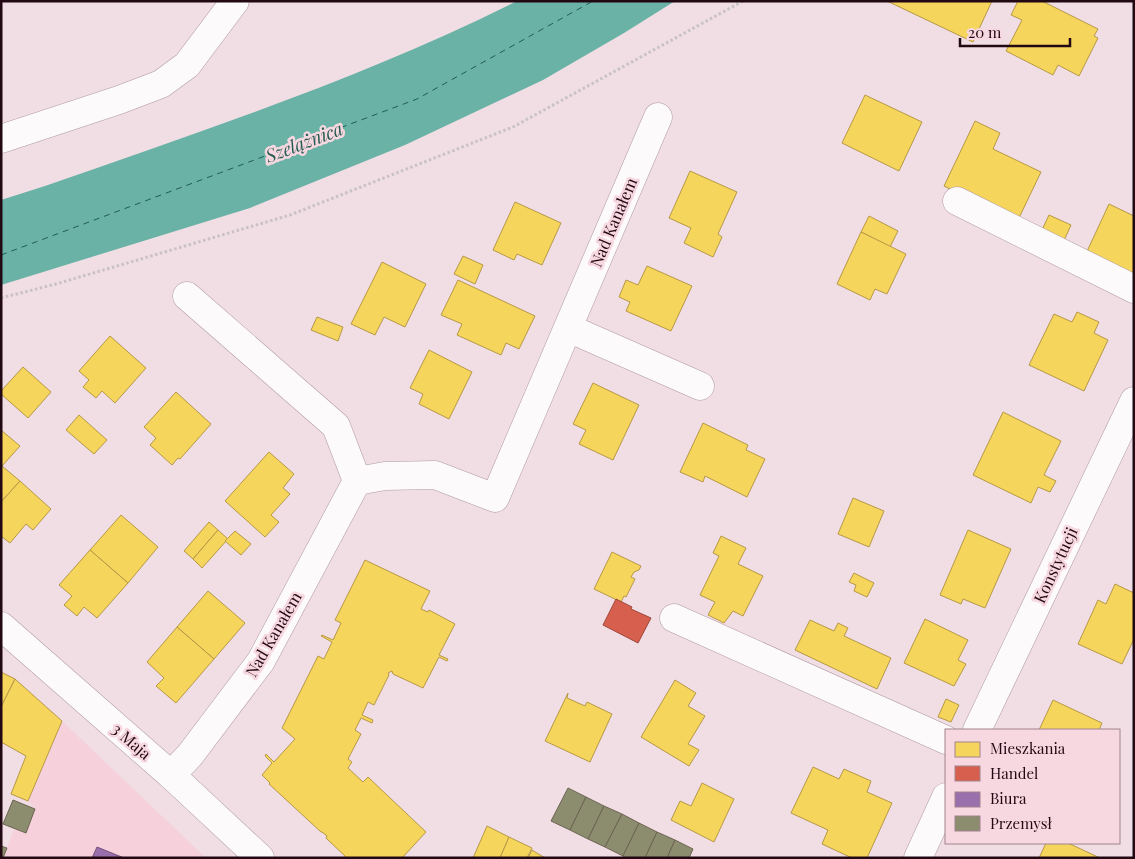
<svg xmlns="http://www.w3.org/2000/svg" width="1135" height="859" font-family="'Playfair Display',serif">
<rect width="100%" height="100%" fill="#f0dee4"/>
<polygon fill="#f6d1dc" points="62,721 206,858 3,858 14,829 26,833 35,809 28,801"/>
<path fill="#6ab2a6" d="M517,1H675L624,33L543,80L405,145L250,208L1,285V200L45,186C204,130 366,77 517,1Z"/>
<g fill="#f6d55c" stroke="#b69846">
<polygon points="887,1 992,1 973,42"/>
<polygon points="1018,1 1042,1 1098,29 1094,36 1098,38 1079,76 1058,65 1053,75 1006,51 1022,20 1011,15"/>
<polygon points="865,95 922,122 899,171 842,143"/>
<polygon points="975,121 1000,133 993,149 1041,172 1017,222 944,186"/>
<polygon points="690,171 737,192 718,234 722,237 713,257 684,243 691,228 669,218"/>
<polygon points="515,202 561,223 542,265 517,254 514,260 493,250"/>
<polygon points="1109,204 1134,216 1134,284 1083,260"/>
<polygon points="1049,215 1071,225 1062,245 1040,234"/>
<polygon points="869,216 898,231 890,247 861,232"/>
<polygon points="861,232 906,254 887,294 875,289 870,300 837,284"/>
<polygon points="463,256 483,265 475,284 454,274"/>
<polygon points="382,262 426,284 405,327 384,317 375,335 351,324"/>
<polygon points="647,266 692,286 671,331 626,311 630,302 619,297 626,280 638,285"/>
<polygon points="458,280 535,316 519,349 506,343 501,355 457,335 462,324 441,315"/>
<polygon points="1077,312 1099,322 1094,333 1108,340 1084,391 1029,365 1054,314 1072,322"/>
<polygon points="317,317 343,327 338,341 311,330"/>
<polygon points="110,336 146,368 115,403 102,391 96,398 83,387 89,380 79,371"/>
<polygon points="429,350 472,372 449,419 419,404 423,394 410,388"/>
<polygon points="23,367 51,392 28,418 1,394 1,391"/>
<polygon points="593,383 639,405 613,460 579,444 586,430 573,424"/>
<polygon points="176,392 211,424 180,459 178,458 172,465 150,445 156,438 144,427"/>
<polygon points="1003,412 1061,441 1044,475 1056,481 1050,492 1038,487 1031,503 973,475"/>
<polygon points="79,415 107,440 94,454 66,430"/>
<polygon points="703,423 748,445 746,450 765,459 747,497 705,476 703,482 680,472"/>
<polygon points="1,430 20,446 2,466 20,481 1,502"/>
<polygon points="269,452 294,474 283,488 290,494 271,515 279,522 265,537 225,501"/>
<polygon points="20,481 51,509 33,530 26,524 10,543 1,536 1,502"/>
<polygon points="853,498 884,511 869,547 838,534"/>
<polygon points="121,515 158,547 128,583 90,550"/>
<polygon points="209,522 218,530 193,559 184,551"/>
<polygon points="218,530 228,539 202,568 193,559"/>
<polygon points="968,530 1011,549 985,608 963,599 961,604 940,595"/>
<polygon points="235,531 251,544 241,555 225,541"/>
<polygon points="721,536 746,548 738,564 763,576 743,616 733,611 724,623 708,615 715,602 700,595 719,556 713,553"/>
<polygon points="90,550 128,583 97,618 84,607 77,616 64,605 72,596 59,585"/>
<polygon points="612,552 641,566 639,570 634,572 631,577 635,579 626,597 624,596 621,602 594,589"/>
<polygon points="365,560 430,591 421,609 428,612 429,610 455,624 439,655 448,659 447,661 439,657 423,688 393,674 392,671 388,673 389,675 374,705 368,702 362,715 373,720 372,723 361,718 355,730 361,734 348,759 352,762 348,768 363,782 368,777 426,832 402,858 347,858 326,838 327,836 322,832 321,832 269,784 270,783 262,775 272,763 265,756 266,754 274,762 295,739 282,728 318,656 324,659 332,642 321,636 322,635 333,640 341,623 335,620"/>
<polygon points="854,573 874,583 867,597 854,591 856,585 849,582"/>
<polygon points="1115,584 1134,593 1134,639 1122,664 1078,644 1098,600 1106,604"/>
<polygon points="208,591 245,623 214,659 177,627"/>
<polygon points="925,619 968,640 958,660 966,664 954,686 904,663"/>
<polygon points="810,620 834,631 838,623 848,628 844,636 891,658 877,689 795,650"/>
<polygon points="177,627 214,659 176,703 156,686 164,678 147,662"/>
<polygon points="1,672 15,679 1,707"/>
<polygon points="15,679 62,721 28,801 11,794 26,756 1,742 1,707"/>
<polygon points="675,680 696,693 688,706 705,716 688,744 699,750 689,766 641,737"/>
<polygon points="568,693 567,698 585,706 587,702 612,714 590,762 545,741"/>
<polygon points="946,699 959,705 951,722 938,717"/>
<polygon points="1053,700 1102,723 1099,730 1039,730"/>
<polygon points="813,767 839,779 844,769 871,781 867,792 892,803 867,858 852,858 822,844 828,830 791,813"/>
<polygon points="702,783 734,799 714,842 671,820 680,801 691,806"/>
<polygon points="487,826 509,837 500,858 473,858"/>
<polygon points="509,837 532,848 527,858 500,858"/>
<polygon points="1046,843 1068,843 1100,858 1039,858"/>
<polygon points="532,850 545,858 528,858"/>
</g>
<polygon fill="#d6604d" stroke="#a0463b" points="616,599 632,607 631,609 651,618 638,643 603,625"/>
<polygon fill="#9970ab" stroke="#75517d" points="97,847 124,858 92,858"/>
<g fill="#8c8c6e" stroke="#6c6452">
<polygon points="568,788 586,797 570,830 551,821"/>
<polygon points="586,797 604,806 588,839 570,830"/>
<polygon points="13,800 35,809 26,833 3,824"/>
<polygon points="604,806 622,814 605,847 588,839"/>
<polygon points="622,814 639,823 623,856 605,847"/>
<polygon points="639,823 657,832 645,858 626,858 623,856"/>
<polygon points="657,832 675,840 667,858 645,858"/>
<polygon points="675,840 693,849 689,858 667,858"/>
<polygon points="1,846 7,848 3,858 1,858"/>
</g>
<g fill="none" stroke-linecap="round" stroke-linejoin="round">
<polyline stroke="#235c51" stroke-width="1" stroke-dasharray="6 5" stroke-linecap="butt" points="1,255 417,99 593,1"/>
<g stroke="#b09aa2" stroke-width="29">
<g id="minor">
<polyline points="1,139 119,100 161,84 187,65 235,1"/>
<polyline points="957,201 1134,289"/>
<polyline points="568,328 700,386"/>
<polyline points="357,481 385,476 435,475 495,498 658,117"/>
<polyline points="674,618 946,740"/>
<polyline points="977,730 1134,401"/>
<polyline points="171,775 190,755 261,661 357,481 336,426 187,296"/>
<polyline points="918,858 946,797"/>
</g>
</g>
<g stroke="#b09aa2" stroke-width="29">
<polyline id="tertiary" points="1,626 171,775 260,858"/>
</g>
<polyline stroke="#c9c2c4" stroke-width="3" stroke-dasharray="2.5 2.5" stroke-linecap="butt" points="1,298 56,284 290,215 513,127 743,1"/>
<use href="#minor" stroke="#fdfafb" stroke-width="28"/>
<use href="#tertiary" stroke="#fdfafb" stroke-width="28"/>
</g>
<g text-anchor="middle" dominant-baseline="central" stroke-width="5" stroke-linejoin="round" paint-order="stroke">
<g font-size="16" fill="#210812" stroke="#f7d7e0">
<text transform="translate(613 222) rotate(-67)">Nad Kanałem</text>
<text transform="translate(1055 565) rotate(-65)">Konstytucji</text>
<text transform="translate(273 634) rotate(-60)">Nad Kanałem</text>
<text transform="translate(132 741) rotate(41)">3 Maja</text>
</g>
<g font-size="18" font-style="italic" fill="#235c51" stroke="#f7d7e0">
<text transform="translate(304 142) rotate(-21)">Szelążnica</text>
</g>
</g>
<rect width="1135" height="859" fill="none" stroke="#210812" stroke-width="5"/>
<rect x="945" y="729" width="175" height="115" fill="#f7d7e0" stroke="#a1848e"/>
<rect x="955" y="742" width="25" height="15" fill="#f6d55c" stroke="#a1848e"/>
<text x="990" y="754" font-size="15" fill="#210812">Mieszkania</text>
<rect x="955" y="766" width="25" height="15" fill="#d6604d" stroke="#a1848e"/>
<text x="990" y="779" font-size="15" fill="#210812">Handel</text>
<rect x="955" y="792" width="25" height="15" fill="#9970ab" stroke="#a1848e"/>
<text x="990" y="804" font-size="15" fill="#210812">Biura</text>
<rect x="955" y="816" width="25" height="15" fill="#8c8c6e" stroke="#a1848e"/>
<text x="990" y="829" font-size="15" fill="#210812">Przemysł</text>
<path d="M960 38v8h110v-8" fill="none" stroke="#210812" stroke-width="2.5"/>
<text x="968" y="38" font-size="15" fill="#210812" stroke="#f7d7e0" stroke-width="4" paint-order="stroke">20 m</text>
</svg>
